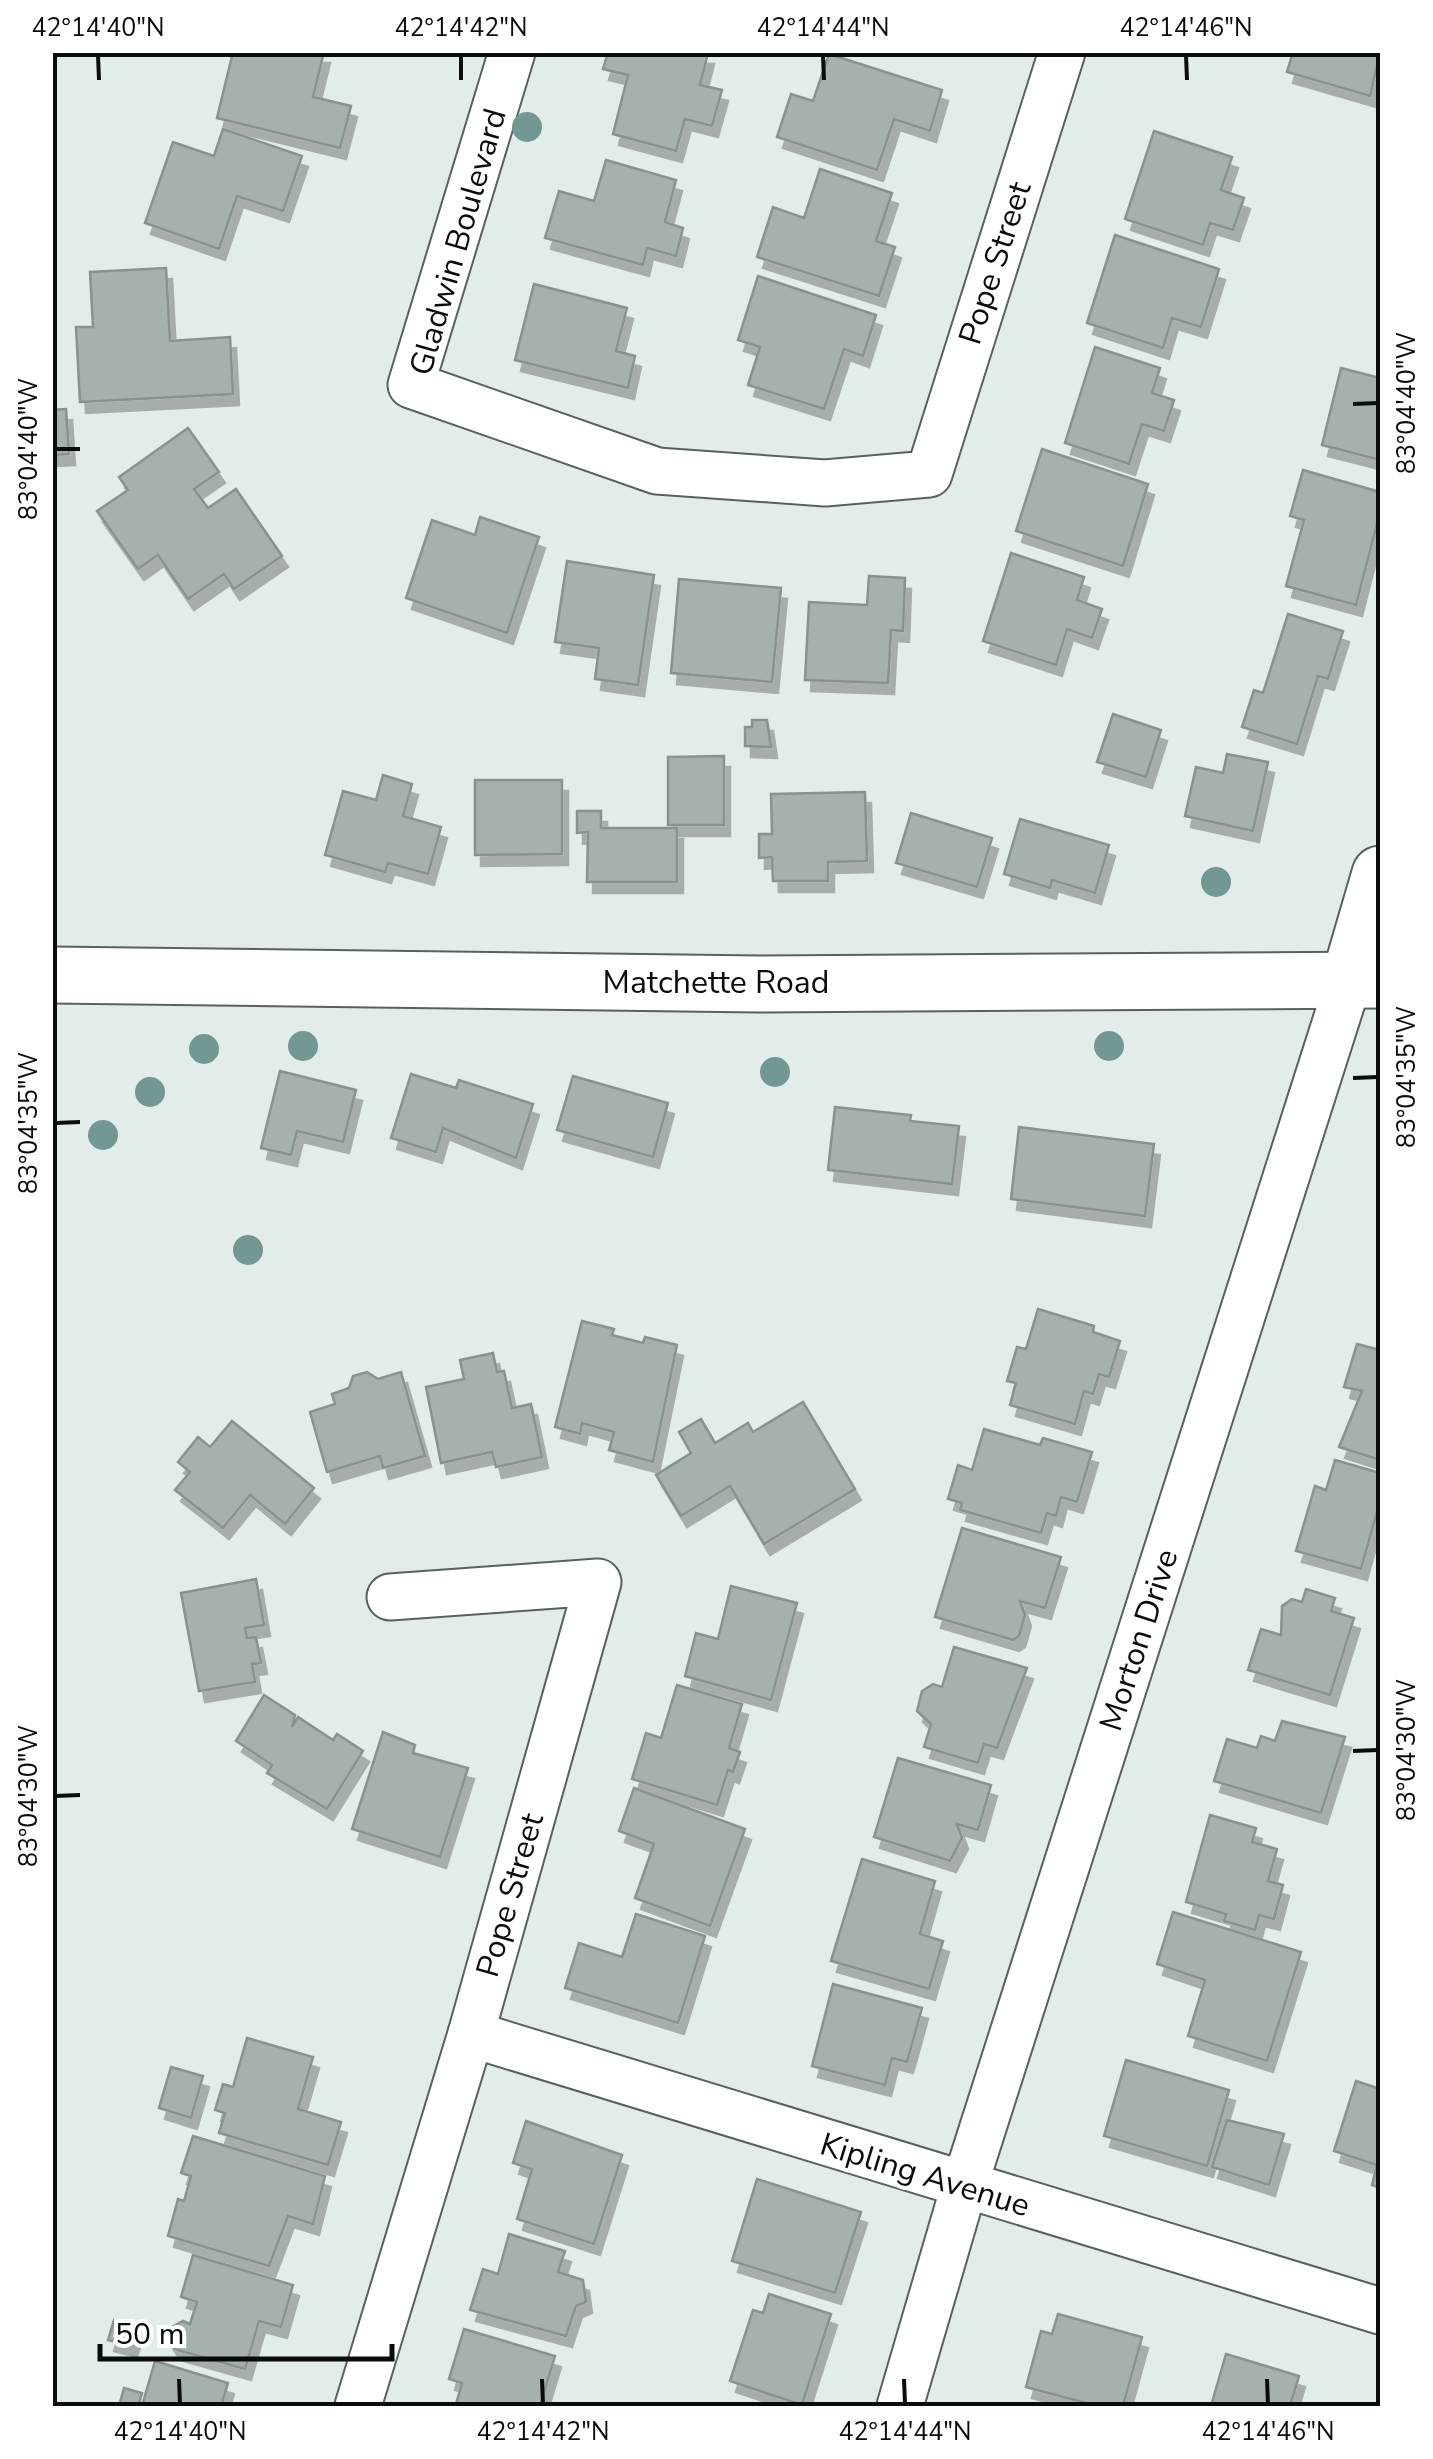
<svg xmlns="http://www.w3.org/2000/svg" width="1433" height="2459" font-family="'Nunito Sans',sans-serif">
<defs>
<filter id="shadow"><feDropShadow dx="6" dy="11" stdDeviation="0" flood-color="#0004"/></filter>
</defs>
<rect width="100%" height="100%" fill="#e2ecea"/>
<g fill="#a6b0ae" stroke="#899290" stroke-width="2.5" filter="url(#shadow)">
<polygon points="233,52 324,52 313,97 351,106 340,148 217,118"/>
<polygon points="608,52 708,53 700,85 722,90 712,126 685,119 676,151 613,134 628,75 603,69"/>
<polygon points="1293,52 1380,52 1370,96 1287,72"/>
<polygon points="829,54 942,90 930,131 894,119 877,170 777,137 791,94 813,101"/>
<polygon points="223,129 302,156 283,211 237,196 219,249 145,223 173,142 214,156"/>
<polygon points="1154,131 1232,157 1221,190 1244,198 1233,230 1210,223 1203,245 1125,219"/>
<polygon points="606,160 676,180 665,222 683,228 676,256 647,248 643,265 545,238 559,191 594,201"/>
<polygon points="820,169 892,193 876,241 895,247 879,296 757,257 773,207 804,218"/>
<polygon points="1115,235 1219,269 1201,327 1172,318 1163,348 1087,323"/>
<polygon points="166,268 170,341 230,337 233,394 80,402 76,327 93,327 90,272"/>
<polygon points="758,276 876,315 863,356 844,349 824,409 748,385 760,347 738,340"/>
<polygon points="534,284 627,308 616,351 635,356 628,388 515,360"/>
<polygon points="1095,347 1160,368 1152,393 1174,400 1164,431 1142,424 1129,464 1065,443"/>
<polygon points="1341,368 1380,378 1380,460 1322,445"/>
<polygon points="66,409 69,454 52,455 52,410"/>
<polygon points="188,428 219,472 194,489 208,508 236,489 282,556 234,589 224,574 188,599 158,555 138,569 97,511 128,490 119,477"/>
<polygon points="1042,449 1148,484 1123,566 1016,531"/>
<polygon points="1303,470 1380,492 1380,512 1356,605 1286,586 1304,520 1290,516"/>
<polygon points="480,517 539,537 507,633 406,598 432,520 475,535"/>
<polygon points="1011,553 1084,577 1077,600 1102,609 1092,638 1067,629 1056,665 983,641"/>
<polygon points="567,561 654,575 638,685 595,679 599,648 555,642"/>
<polygon points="869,576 905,578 903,631 891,630 888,683 805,680 809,602 867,605"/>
<polygon points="679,579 781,588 772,682 671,673"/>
<polygon points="1288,614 1343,631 1328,679 1318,676 1297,744 1242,727 1254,690 1263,693"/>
<polygon points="1113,714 1161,730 1146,777 1097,762"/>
<polygon points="752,720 767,720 771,747 745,746 745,727 752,727"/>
<polygon points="1227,754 1268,762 1253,831 1185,816 1196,767 1223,773"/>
<polygon points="724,756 724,825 668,825 668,757"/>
<polygon points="383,775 412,784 403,816 441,827 428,874 388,863 385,872 325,855 343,791 376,800"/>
<polygon points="475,780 562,780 562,854 475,855"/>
<polygon points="865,792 867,861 828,862 828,881 773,881 772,857 759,858 759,834 772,834 771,794"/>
<polygon points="577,811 601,811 601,828 677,828 677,882 587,882 588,832 577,833"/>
<polygon points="911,813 992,838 977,887 896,863"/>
<polygon points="1020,819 1109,845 1095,893 1052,880 1050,888 1004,874"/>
<polygon points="280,1071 356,1090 343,1142 297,1131 291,1155 261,1148"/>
<polygon points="411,1074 456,1088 459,1080 533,1104 516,1158 443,1128 436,1152 391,1138"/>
<polygon points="573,1076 668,1103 653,1157 557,1130"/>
<polygon points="835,1107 911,1115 910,1121 959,1126 952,1184 828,1170"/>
<polygon points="1019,1127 1154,1144 1145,1216 1011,1199"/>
<polygon points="1038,1309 1094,1326 1093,1332 1120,1341 1109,1377 1099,1374 1093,1394 1084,1391 1075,1424 1010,1405 1016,1383 1007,1381 1017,1347 1026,1349"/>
<polygon points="582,1321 614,1329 612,1335 643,1343 645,1337 677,1345 653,1462 609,1450 614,1432 582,1423 580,1434 555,1427"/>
<polygon points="1357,1344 1380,1350 1380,1460 1339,1447 1362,1391 1344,1387"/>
<polygon points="493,1353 497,1372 504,1371 512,1408 531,1404 542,1457 496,1467 492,1452 441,1463 426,1387 464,1379 460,1360"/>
<polygon points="367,1372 378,1379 401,1372 425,1456 383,1468 380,1456 327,1472 310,1412 335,1404 332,1394 349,1388 353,1376"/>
<polygon points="803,1402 855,1489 764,1544 730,1486 681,1516 656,1475 691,1453 679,1432 701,1419 715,1443 748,1423 753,1432"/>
<polygon points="232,1421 314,1488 285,1524 250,1495 223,1528 175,1490 190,1472 178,1462 198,1437 210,1447"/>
<polygon points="984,1429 1040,1445 1043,1438 1092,1452 1077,1502 1061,1497 1056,1516 1047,1513 1041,1533 960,1510 962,1503 948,1499 958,1465 972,1470"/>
<polygon points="1335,1460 1380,1473 1380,1501 1361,1569 1296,1551 1315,1486 1326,1490"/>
<polygon points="962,1528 1061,1557 1045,1608 1020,1601 1025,1615 1019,1636 1013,1640 935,1617"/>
<polygon points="256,1579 264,1625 245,1628 247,1638 256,1637 261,1663 252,1664 255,1682 199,1691 181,1593"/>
<polygon points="731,1586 797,1603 771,1700 685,1676 696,1633 718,1639"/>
<polygon points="1306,1589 1335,1598 1331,1611 1354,1618 1330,1695 1248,1670 1261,1629 1281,1635 1282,1606 1292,1599 1302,1602"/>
<polygon points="954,1647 1027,1668 997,1748 984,1744 978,1763 924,1747 931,1724 917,1711 922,1691 933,1684 942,1687"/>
<polygon points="677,1685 742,1704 729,1748 740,1752 733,1772 728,1770 717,1805 632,1779 646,1733 661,1738"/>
<polygon points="264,1695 295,1715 292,1727 298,1717 333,1740 337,1734 363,1751 327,1809 267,1773 272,1765 236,1741"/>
<polygon points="1282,1721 1345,1737 1321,1813 1214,1781 1227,1739 1257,1748 1261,1736 1275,1741"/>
<polygon points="383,1732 415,1745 413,1753 468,1768 440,1857 352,1829"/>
<polygon points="898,1758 991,1785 978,1830 957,1824 962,1838 950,1861 874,1837"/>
<polygon points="634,1788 745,1829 710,1926 635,1898 654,1844 619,1831"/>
<polygon points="1210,1815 1256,1828 1252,1842 1277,1849 1268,1881 1283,1885 1274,1919 1259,1915 1255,1930 1224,1921 1226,1914 1186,1902"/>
<polygon points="862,1859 935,1881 920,1934 943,1941 929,1989 831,1961"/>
<polygon points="1173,1912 1301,1952 1267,2061 1188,2036 1205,1980 1157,1964"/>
<polygon points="636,1914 705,1936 678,2023 565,1988 579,1943 622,1957"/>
<polygon points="833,1984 922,2008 907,2062 892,2058 885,2085 812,2066"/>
<polygon points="247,2038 313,2057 298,2109 341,2122 328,2165 219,2133 225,2113 215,2110 223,2084 233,2087"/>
<polygon points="1126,2060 1229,2090 1207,2166 1104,2136"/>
<polygon points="171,2067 203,2076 191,2118 159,2108"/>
<polygon points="1356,2081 1380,2089 1380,2188 1372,2185 1377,2165 1334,2151"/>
<polygon points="1227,2120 1284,2134 1269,2185 1212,2167"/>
<polygon points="526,2121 622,2155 594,2244 517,2219 532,2169 513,2163"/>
<polygon points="193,2136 325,2176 313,2224 288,2216 269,2266 168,2236 178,2199 184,2201 191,2176 181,2173"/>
<polygon points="757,2179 861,2212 835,2293 732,2261"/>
<polygon points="509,2234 565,2251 558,2272 583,2280 586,2302 576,2306 566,2336 470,2310 483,2269 498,2274"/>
<polygon points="193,2255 293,2285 281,2327 259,2321 245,2369 174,2349 168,2339 172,2327 183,2321 190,2324 197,2302 181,2297"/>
<polygon points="769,2294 831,2314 802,2405 730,2381 753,2310 763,2313"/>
<polygon points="1058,2314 1142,2337 1123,2406 1097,2406 1026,2387 1041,2331 1052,2334"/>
<polygon points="114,2320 137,2327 131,2346 108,2340"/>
<polygon points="464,2329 555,2356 540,2406 456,2404 462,2383 449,2379"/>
<polygon points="1226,2354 1299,2376 1290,2406 1211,2406"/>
<polygon points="155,2361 228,2383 221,2406 142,2406"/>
<polygon points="124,2388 142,2393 138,2406 119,2406"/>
</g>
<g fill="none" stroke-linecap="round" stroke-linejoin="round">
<g stroke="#586160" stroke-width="49">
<g id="minor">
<polyline points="512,52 411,385 657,471 825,483 929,474 1062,52"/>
<polyline points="471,2034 1380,2311"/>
<polyline points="358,2406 471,2034 598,1582 390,1597"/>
<polyline points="900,2406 964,2187 1349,980"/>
</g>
</g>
<g stroke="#586160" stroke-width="59">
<g id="tertiary">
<polyline points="52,975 759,984 1380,980"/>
<polyline points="1349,980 1380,874"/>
</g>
</g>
<use href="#minor" stroke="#fff" stroke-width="45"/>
<use href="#tertiary" stroke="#fff" stroke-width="55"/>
</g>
<g fill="#739793">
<circle cx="527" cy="127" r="15"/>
<circle cx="1216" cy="882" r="15"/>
<circle cx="303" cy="1046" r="15"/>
<circle cx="1109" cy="1046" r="15"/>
<circle cx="204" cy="1049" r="15"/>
<circle cx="775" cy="1072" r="15"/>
<circle cx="150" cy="1092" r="15"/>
<circle cx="103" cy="1135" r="15"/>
<circle cx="248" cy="1250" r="15"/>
</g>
<path fill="none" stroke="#090c0c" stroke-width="4" d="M98,55L99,80M461,55V80M823,55L824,80M1186,55L1187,80M1353,404L1378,403M55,449H80M1353,1078L1378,1077M55,1123L80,1122M1353,1751L1378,1750M55,1796L80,1795M179,2379L180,2404M542,2379L543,2404M904,2379L905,2404M1267,2379L1268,2404"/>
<g text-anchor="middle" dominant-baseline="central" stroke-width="8" stroke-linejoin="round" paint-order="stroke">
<g font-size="32" fill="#090c0c" stroke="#fff">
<text transform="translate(458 242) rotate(-74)">Gladwin Boulevard</text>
<text transform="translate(995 263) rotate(-72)">Pope Street</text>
<text x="716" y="982">Matchette Road</text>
<text transform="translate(1139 1640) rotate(-72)">Morton Drive</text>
<text transform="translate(510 1895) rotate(-74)">Pope Street</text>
<text transform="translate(925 2175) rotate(17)">Kipling Avenue</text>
</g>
</g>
<rect width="1433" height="2459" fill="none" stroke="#ffffff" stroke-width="110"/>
<path d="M100 2344v15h292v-15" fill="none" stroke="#090c0c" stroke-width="5"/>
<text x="115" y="2344" font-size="30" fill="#090c0c" stroke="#ffffff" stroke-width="8" paint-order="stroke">50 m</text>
<rect x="55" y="55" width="1323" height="2349" fill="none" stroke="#090c0c" stroke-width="4"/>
<g font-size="25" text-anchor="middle" fill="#090c0c">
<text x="98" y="36">42°14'40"N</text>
<text x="461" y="36">42°14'42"N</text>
<text x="823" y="36">42°14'44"N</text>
<text x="1186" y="36">42°14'46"N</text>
<text transform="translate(1406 403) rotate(-90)" y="9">83°04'40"W</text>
<text transform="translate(28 449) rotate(-90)" y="9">83°04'40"W</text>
<text transform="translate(1406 1077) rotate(-90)" y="9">83°04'35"W</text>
<text transform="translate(28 1123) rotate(-90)" y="9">83°04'35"W</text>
<text transform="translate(1406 1750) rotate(-90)" y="9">83°04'30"W</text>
<text transform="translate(28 1796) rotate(-90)" y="9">83°04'30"W</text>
<text x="180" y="2440">42°14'40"N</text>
<text x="543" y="2440">42°14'42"N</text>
<text x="905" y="2440">42°14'44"N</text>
<text x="1268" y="2440">42°14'46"N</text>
</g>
</svg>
